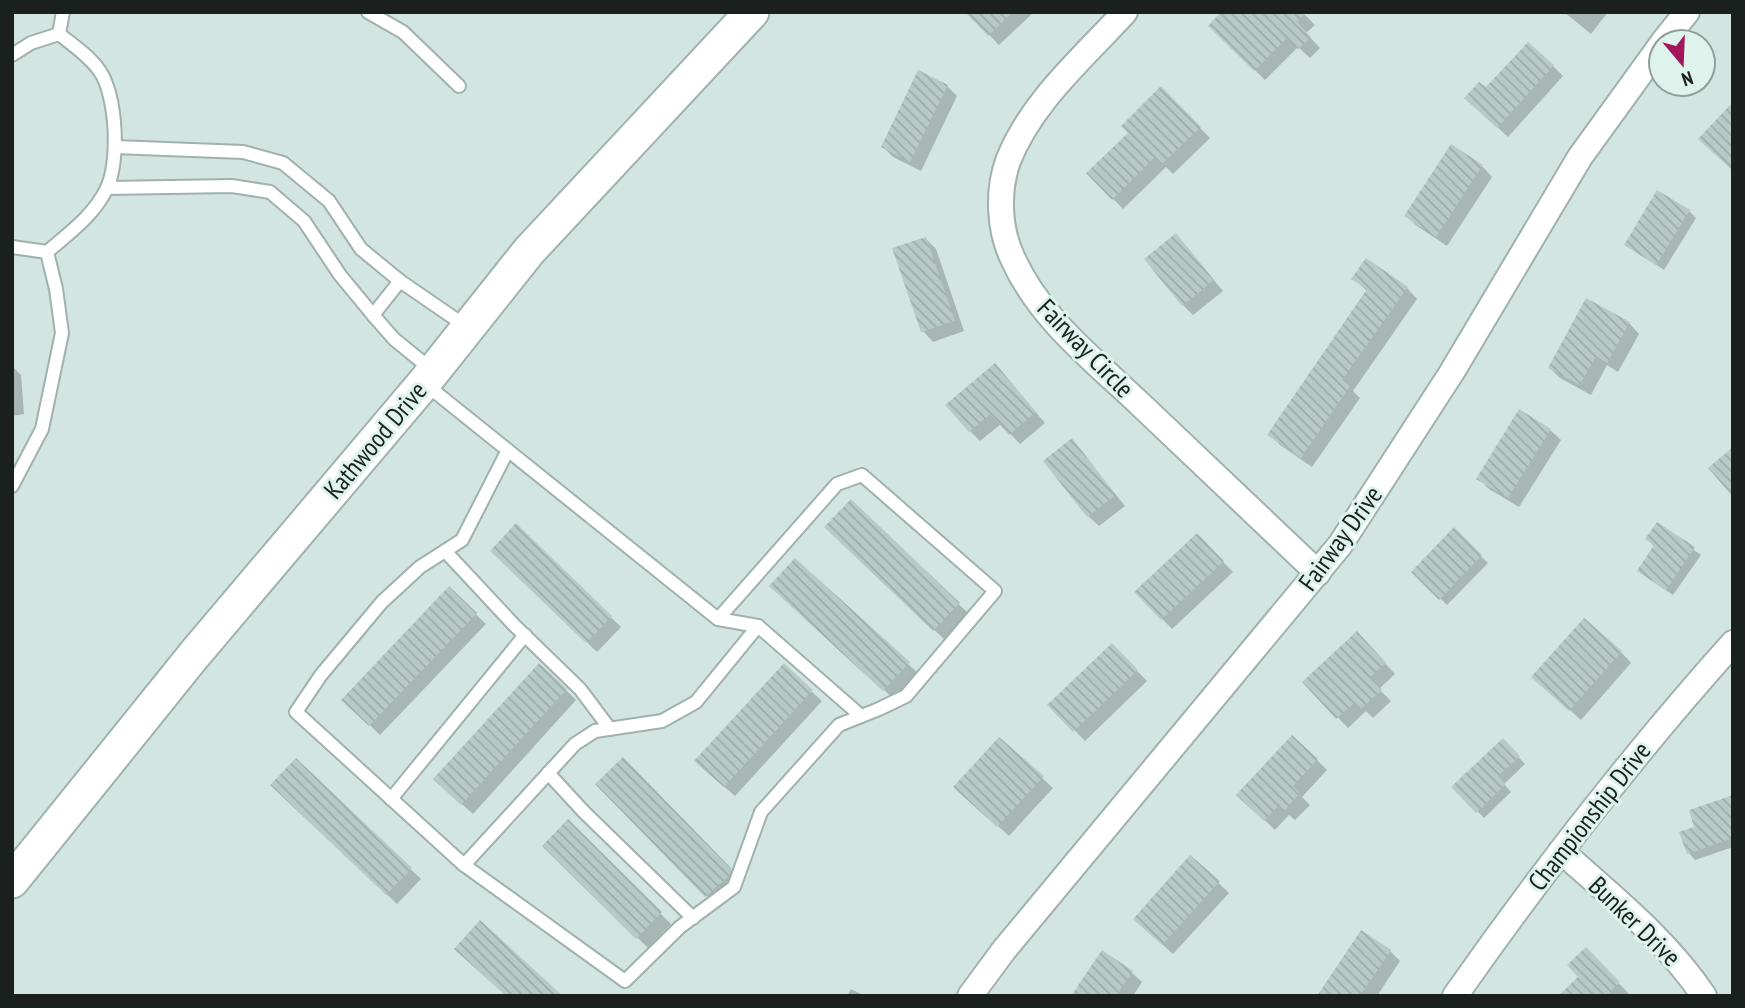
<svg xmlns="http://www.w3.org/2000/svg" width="1745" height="1008" font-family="'PT Sans Narrow',sans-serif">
<defs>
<pattern id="building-back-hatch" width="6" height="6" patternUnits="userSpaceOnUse" patternTransform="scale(1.75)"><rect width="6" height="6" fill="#b7cac5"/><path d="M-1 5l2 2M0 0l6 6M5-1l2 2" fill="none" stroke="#9dada9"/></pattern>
</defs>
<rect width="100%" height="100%" fill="#d2e5e0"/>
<g fill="#0003">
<polygon points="967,12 1034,12 999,45"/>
<polygon points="1302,12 1315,25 1306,33 1320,48 1310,58 1298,47 1265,80 1210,26"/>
<polygon points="1564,12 1608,12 1591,34"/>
<polygon points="1553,66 1563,76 1508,137 1477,108 1486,90"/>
<polygon points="947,86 957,96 921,171 893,157 883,147"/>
<polygon points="1161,89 1210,138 1173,174 1166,167 1123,209 1088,173 1130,133"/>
<polygon points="1482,166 1492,177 1447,246 1417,226 1406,216"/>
<polygon points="1689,211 1696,218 1664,270 1626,245"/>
<polygon points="1176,235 1223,291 1193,315 1183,305"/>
<polygon points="926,239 936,249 964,331 933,342 923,331"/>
<polygon points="1354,279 1407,288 1417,299 1353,391 1360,398 1312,467 1280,445 1270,435 1367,291"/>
<polygon points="1629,323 1639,334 1618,372 1607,365 1591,395 1560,378 1550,368"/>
<polygon points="12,358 13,367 21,375 24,414 12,416"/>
<polygon points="1005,376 1045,423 1020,444 1001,424 980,441 970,431"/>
<polygon points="1550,430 1561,440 1519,507 1489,489 1478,478"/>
<polygon points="1072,441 1125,506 1099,526 1088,516"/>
<polygon points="851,501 969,614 945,640 826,527"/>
<polygon points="1658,524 1701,555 1673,595 1646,577 1654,546 1647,539"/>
<polygon points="516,526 621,627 597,652 492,551"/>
<polygon points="1454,530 1488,563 1447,605 1413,572"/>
<polygon points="1197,535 1233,572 1172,629 1136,592"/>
<polygon points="795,560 919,674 895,700 781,596"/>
<polygon points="449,589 486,624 380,735 343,699"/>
<polygon points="1367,644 1395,674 1379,689 1391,701 1373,718 1366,711 1348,728 1304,682"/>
<polygon points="1112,646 1147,681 1085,741 1050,705"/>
<polygon points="1621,652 1631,663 1581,720 1544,687"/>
<polygon points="566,690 576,700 473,814 446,790"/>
<polygon points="811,691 822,701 735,796 707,772"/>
<polygon points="1503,741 1525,764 1504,784 1511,792 1484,818 1454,787"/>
<polygon points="296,760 421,879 397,904 273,785"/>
<polygon points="623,760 741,880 717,906 597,784"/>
<polygon points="1317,760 1327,770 1302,797 1310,805 1295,820 1289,815 1275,830 1249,805"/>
<polygon points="1042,778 1053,788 1009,836 966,797"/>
<polygon points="1733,800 1733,847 1695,860 1689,853 1696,828"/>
<polygon points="568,822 671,924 648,948 544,846"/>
<polygon points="1191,857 1229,893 1173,954 1145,929"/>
<polygon points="1586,949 1629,994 1627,996 1561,996 1581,977"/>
<polygon points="1390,951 1400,961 1377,996 1319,996"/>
<polygon points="1131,972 1142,982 1133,996 1073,996"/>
<polygon points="851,989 865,996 847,996"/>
</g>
<g fill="url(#building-back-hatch)">
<polygon points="965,12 1013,12 988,36"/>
<polygon points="1221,12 1306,12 1297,22 1311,37 1298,49 1287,38 1254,71 1208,26"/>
<polygon points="1528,42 1554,65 1497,128 1464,98 1479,82 1486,87"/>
<polygon points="918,70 948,85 910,162 881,147"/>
<polygon points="1161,86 1201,127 1161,165 1154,158 1112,200 1086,173 1128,133 1121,126"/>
<polygon points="1733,102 1733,171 1698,139"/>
<polygon points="1451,144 1483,165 1436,237 1404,216"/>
<polygon points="1657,190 1690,210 1656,265 1624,245"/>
<polygon points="1176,233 1214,280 1182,306 1144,259"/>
<polygon points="926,237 955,321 921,332 892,248"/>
<polygon points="1366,258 1408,287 1342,380 1350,386 1301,458 1267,435 1367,289 1351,279"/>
<polygon points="1586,298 1630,322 1607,363 1596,356 1580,385 1548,368"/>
<polygon points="995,363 1036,412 1009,435 990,414 969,432 945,405"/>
<polygon points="1519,409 1551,429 1508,498 1476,479"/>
<polygon points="1072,438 1116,495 1087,517 1043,461"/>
<polygon points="1733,447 1733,497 1708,468"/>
<polygon points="851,499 960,603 933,631 824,527"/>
<polygon points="1657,522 1695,547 1666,590 1637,571 1654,545 1645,539"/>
<polygon points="516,523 612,616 586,643 490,551"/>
<polygon points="1454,527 1482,555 1439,600 1411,572"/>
<polygon points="1197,533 1224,561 1161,620 1134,592"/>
<polygon points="795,558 910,662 883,691 769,586"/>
<polygon points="449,586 477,613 369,726 341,700"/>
<polygon points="1584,618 1622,651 1569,711 1531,677"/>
<polygon points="1357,631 1386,663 1370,677 1382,690 1361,709 1355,702 1336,719 1302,682"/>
<polygon points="1112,643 1138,670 1073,732 1047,705"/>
<polygon points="539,663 567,689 461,805 433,779"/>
<polygon points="784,663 813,690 724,787 694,761"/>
<polygon points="1292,735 1318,759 1293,786 1300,793 1284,811 1278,806 1264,821 1236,795"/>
<polygon points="999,737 1044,776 997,827 953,787"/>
<polygon points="1503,738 1520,756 1498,776 1506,784 1476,813 1451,787"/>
<polygon points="623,757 731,868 729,876 705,897 595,784"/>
<polygon points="296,758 412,868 386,895 270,785"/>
<polygon points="1733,795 1733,838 1687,854 1679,832 1694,827 1689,810"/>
<polygon points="568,819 662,912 636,939 542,846"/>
<polygon points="1190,855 1220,881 1162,945 1133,919"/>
<polygon points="480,920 563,996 506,996 454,949"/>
<polygon points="1361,930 1391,950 1360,996 1317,996"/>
<polygon points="1586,947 1620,982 1606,996 1558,996 1578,977 1567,965"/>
<polygon points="1102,950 1133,971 1116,996 1071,996"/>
</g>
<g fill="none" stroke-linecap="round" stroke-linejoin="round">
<g stroke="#9fb2ad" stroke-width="16">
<g id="lane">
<polyline points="368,12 403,32 459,86"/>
<polyline points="59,34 63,12"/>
<path d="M12,55L31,43L59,34C73,45 89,56 99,70C117,94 120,164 106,190C93,216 69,233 47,252"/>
<polyline points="115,147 243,152 283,163 329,201 361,249 400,281 467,327"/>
<polyline points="107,188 232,186 270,192 304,221 340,275 373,315 394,339 432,370"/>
<polyline points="12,247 47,252 56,289 62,333 42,429 12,486"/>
<polyline points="373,315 400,281"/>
<polyline points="424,383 718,619 758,626 696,702 662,721 595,731 575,744 464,865 296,712 321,675 382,602 420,567 462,540 508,450"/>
<polyline points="445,551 515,626 580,689 610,729"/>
<polyline points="758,626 861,716"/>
<polyline points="548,773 584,812 693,918"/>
<polyline points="391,799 525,635"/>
<polyline points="464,865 625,981 680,927 734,887 761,812 839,725 879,709 906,696 995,591 862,475 837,484 718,619"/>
</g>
</g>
<g stroke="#9fb2ad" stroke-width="28">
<g id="street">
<path d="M1125,12C1083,58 1031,102 1008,161C997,192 999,230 1013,259C1040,319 1095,361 1141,405C1200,461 1259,517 1318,573"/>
<polyline points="1663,42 1687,12"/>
<path d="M1561,851C1611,896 1666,939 1704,996"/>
<polyline points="970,996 1004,950 1340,545 1452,372 1580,157 1661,45"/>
<path d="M1455,996C1541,873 1633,755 1733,643"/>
</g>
</g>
<g stroke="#9fb2ad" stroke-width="37">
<polyline id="secondary" points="12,881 194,655 424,383 529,251 752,12"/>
</g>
<use href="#lane" stroke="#fff" stroke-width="12"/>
<use href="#street" stroke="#fff" stroke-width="24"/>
<use href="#secondary" stroke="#fff" stroke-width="33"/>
</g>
<g text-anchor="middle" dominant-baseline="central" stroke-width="6" stroke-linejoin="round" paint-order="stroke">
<g font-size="26" fill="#19201e" stroke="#dff3ed">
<text transform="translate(1086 348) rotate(46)">Fairway Circle</text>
<text transform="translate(375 440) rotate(-50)">Kathwood Drive</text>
<text transform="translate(1340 538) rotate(-54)">Fairway Drive</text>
<text transform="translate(1589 816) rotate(-52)">Championship Drive</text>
<text transform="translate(1635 921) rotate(44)">Bunker Drive</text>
</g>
</g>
<rect width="1745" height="1008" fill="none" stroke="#19201e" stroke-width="28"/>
<g transform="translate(1682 63) rotate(161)"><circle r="33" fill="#dff3ed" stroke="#909f9a" stroke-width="2"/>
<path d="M0-5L12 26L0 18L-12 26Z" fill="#a3165c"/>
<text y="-10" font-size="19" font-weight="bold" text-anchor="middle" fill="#19201e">N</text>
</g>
</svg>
